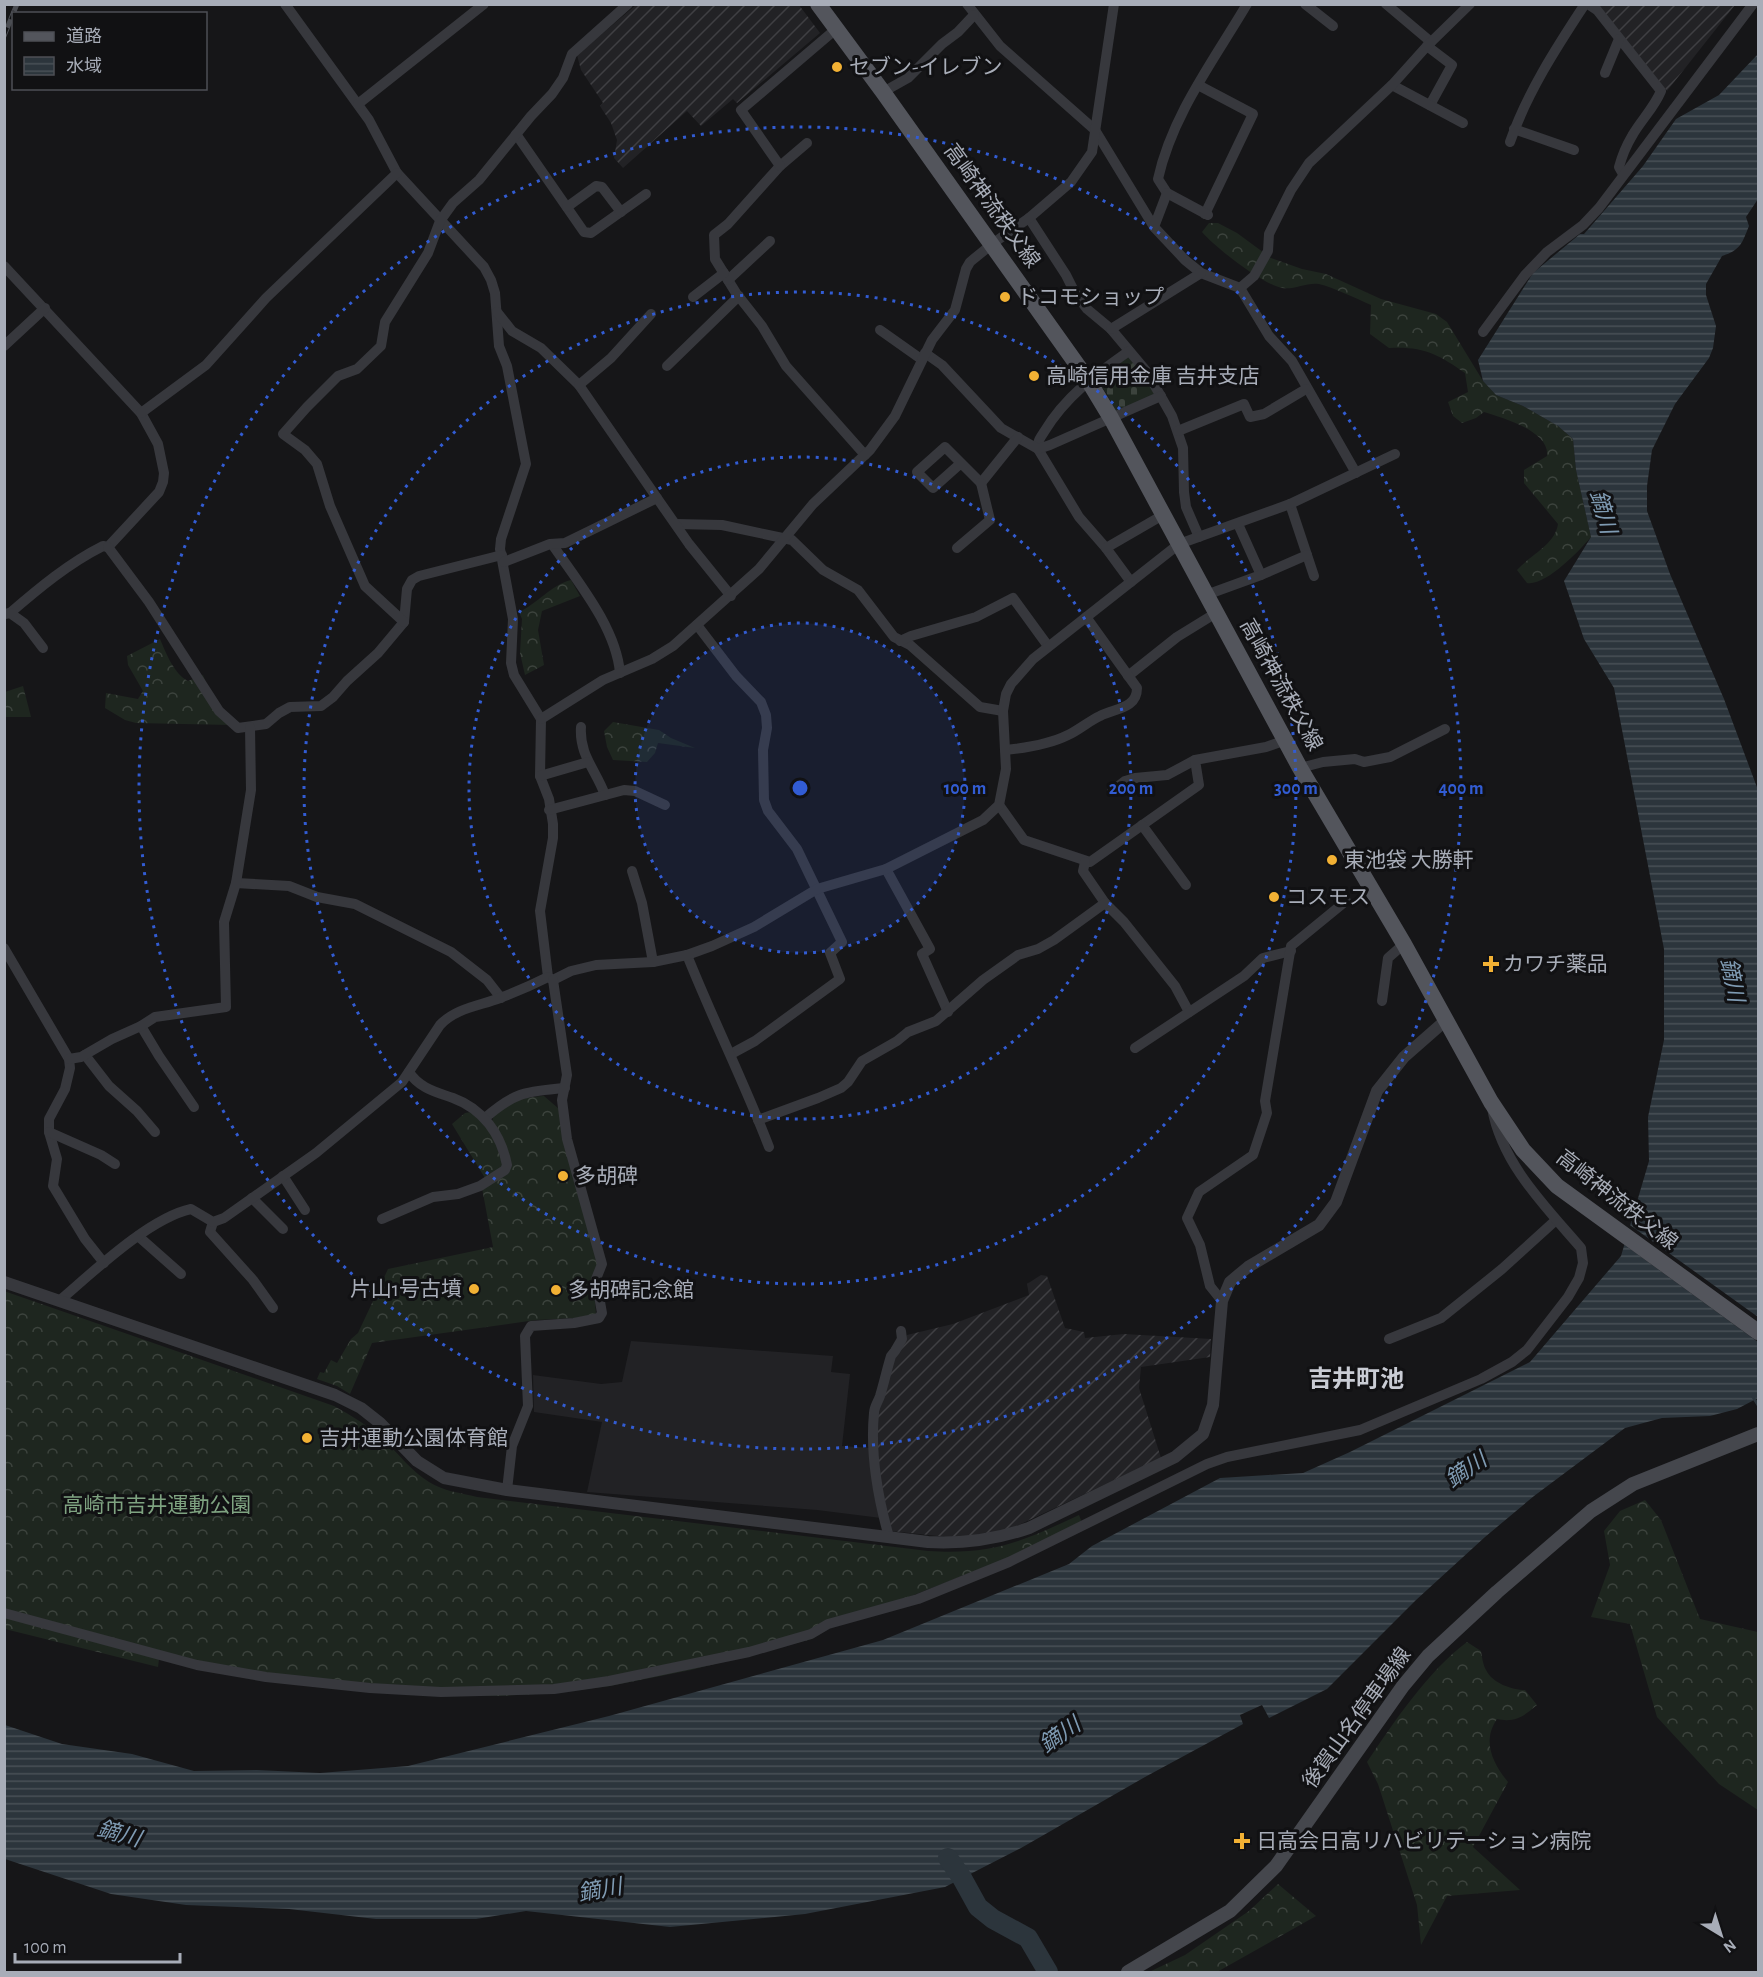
<svg xmlns="http://www.w3.org/2000/svg" width="1763" height="1977" font-family="'Alegreya Sans','Noto Sans JP',sans-serif">
<defs>
<pattern id="industrial-furrows" width="10" height="10" patternUnits="userSpaceOnUse" patternTransform="scale(1.5)"><rect width="10" height="10" fill="#222225"/><path d="M-1 1l2-2M0 10L10 0M9 11l2-2" fill="none" stroke="#3f3f43"/></pattern>
<pattern id="forest-crowns" width="20" height="18" patternUnits="userSpaceOnUse" patternTransform="scale(1.5)"><rect width="20" height="18" fill="#1e261f"/><path d="M2 6a3 3 0 1 1 6 0M12 15a3 3 0 1 1 6 0" fill="none" stroke="#3c433d"/></pattern>
<pattern id="cemetery-stones" width="16" height="16" patternUnits="userSpaceOnUse" patternTransform="scale(1.5)"><rect width="16" height="16" fill="#1e261f"/><path d="M2 7V4a2 2 0 0 1 4 0v3zM10 15v-3a2 2 0 0 1 4 0v3z" fill="#3c433d"/></pattern>
<pattern id="water-rules" width="6" height="5" patternUnits="userSpaceOnUse" patternTransform="scale(1.5)"><rect width="6" height="5" fill="#2c353c"/><path d="M0 2.5h6" fill="none" stroke="#485056"/></pattern>
</defs>
<rect width="100%" height="100%" fill="#161618"/>
<polygon fill="#222225" points="631,1341 833,1356 831,1372 850,1374 842,1446 872,1448 881,1518 817,1510 587,1492 602,1422 534,1412 533,1375 601,1384 622,1382"/>
<g fill="url(#industrial-furrows)">
<polygon points="636,5 799,5 820,33 737,103 733,99 701,126 687,111 623,168 614,158 617,140 611,123 600,106 603,103 581,70 577,55"/>
<polygon points="1597,5 1735,5 1667,91"/>
<polygon points="1041,1275 1047,1276 1065,1328 1084,1332 1085,1338 1124,1334 1211,1339 1210,1357 1141,1367 1139,1388 1161,1458 1006,1531 977,1536 947,1537 891,1531 876,1458 875,1411 892,1358 898,1353 907,1335 953,1324 1029,1295 1027,1284"/>
</g>
<g fill="url(#forest-crowns)">
<path d="M1209,223H1218L1237,233L1271,258L1302,269L1326,274L1381,299L1436,314L1447,322L1483,381L1496,395L1523,406L1558,426L1573,439L1576,470L1591,537C1579,551 1546,586 1527,583L1517,570C1530,555 1555,545 1558,524L1524,483V470L1547,456C1550,431 1503,418 1484,412L1476,418L1462,423L1453,416L1448,402L1468,392L1465,373C1438,354 1423,346 1389,348L1370,334L1371,305C1357,299 1333,287 1319,284C1307,282 1294,290 1282,288C1262,284 1216,248 1202,232Z"/>
<path d="M571,580L580,596L542,611L538,630L544,665L525,675L520,653L522,619L519,612C537,604 551,585 571,580Z"/>
<path d="M160,639C166,653 174,674 188,681L203,675L212,698L232,725L136,723L125,720L105,708L106,693L138,699L143,691L128,665L127,656Z"/>
<polygon points="23,686 31,717 5,717 5,692"/>
<polygon points="613,722 659,730 671,738 695,748 658,743 655,753 647,762 613,760 607,747 604,731"/>
<path d="M544,1096L559,1109L598,1263L593,1280L596,1314L575,1318L536,1320L372,1343L350,1394L337,1386L317,1379L320,1372L324,1373L331,1360L337,1363L351,1339L358,1333L388,1269L493,1247L482,1188L488,1183L452,1124L465,1113L471,1112L492,1122C496,1101 526,1097 544,1096Z"/>
<path d="M4,1291L334,1406C352,1416 369,1426 384,1440C399,1454 411,1471 429,1482C443,1491 461,1493 477,1497L928,1551C993,1555 1021,1542 1079,1515L1084,1528L830,1628L812,1639L691,1670L610,1686L554,1693L501,1696H441L159,1659L158,1667L5,1629Z"/>
<polygon points="1645,1500 1661,1520 1700,1619 1758,1632 1758,1810 1719,1784 1657,1717 1630,1624 1591,1617 1610,1565 1604,1531 1620,1511"/>
<path d="M1467,1642L1481,1651C1482,1657 1483,1665 1486,1670C1492,1683 1512,1690 1525,1690L1537,1705C1524,1716 1515,1723 1497,1719C1482,1741 1492,1762 1508,1782L1473,1847L1520,1890L1447,1896L1421,1945L1417,1905L1378,1784L1367,1762C1394,1722 1428,1671 1467,1642Z"/>
<polygon points="1278,1884 1316,1916 1217,1972 1149,1972 1185,1955 1249,1911"/>
</g>
<polygon fill="url(#cemetery-stones)" points="1129,356 1155,391 1153,396 1116,413 1107,394 1096,379"/>
<path fill="url(#water-rules)" d="M1758,54V199L1746,217L1749,226C1742,243 1741,250 1722,256L1706,284V295L1716,326L1713,348L1709,358L1675,404L1652,450L1647,486V511L1670,574L1724,699L1758,790V1398L1737,1409L1710,1416L1662,1418L1625,1428L1534,1496L1485,1537L1416,1600L1327,1689L1269,1718L1262,1705L1240,1715L1243,1724L1145,1777L1021,1848L945,1887L805,1914L670,1927L526,1911L476,1919H376L289,1909L186,1905L111,1894L5,1859V1725L62,1744L132,1754L194,1771L257,1770L320,1773L408,1766L609,1716L883,1640L1069,1564L1092,1546L1220,1478L1303,1473L1350,1452L1530,1362L1621,1256L1649,1161L1648,1117L1664,1040V949L1614,688L1584,639L1564,581L1591,537L1576,470L1573,439L1558,426L1523,406L1496,395L1483,381L1478,360L1533,273L1580,234H1584L1643,166L1676,119L1719,95Z"/>
<polygon fill="#161618" points="1627,1223 1758,1317 1758,1342 1622,1243"/>
<g fill="none" stroke-linecap="round" stroke-linejoin="round">
<polyline stroke="#2c353c" stroke-width="3" points="1753,1397 1758,1405"/>
<polyline stroke="#2c353c" stroke-width="20" points="948,1858 962,1878 978,1907 993,1919 1028,1938 1048,1972"/>
<g stroke="#37383d" stroke-width="10">
<polyline points="285,4 369,120 397,173 484,267 491,280 495,293 499,346 507,366 526,464 501,539 500,549 513,619 511,663 514,675 541,719 540,776 549,799 553,824 553,838 540,911 548,977"/>
<polyline points="967,4 1000,46 1095,130 1154,227 1185,260 1201,273 1240,288 1269,336 1292,361 1356,473"/>
<polyline points="1305,4 1333,26"/>
<polyline points="1386,4 1431,42"/>
<path d="M1588,4L1597,10L1661,91C1654,108 1641,120 1632,136C1626,146 1622,156 1619,167L1623,174"/>
<polyline points="1427,46 1452,65 1430,105"/>
<polyline points="1605,73 1619,39"/>
<polyline points="1198,85 1253,114 1205,214"/>
<polyline points="1392,85 1463,123"/>
<polyline points="883,92 908,78 942,44 958,32 974,15"/>
<polyline points="358,104 484,4"/>
<polyline points="1514,129 1574,150"/>
<polyline points="516,134 584,232 591,233 646,194"/>
<path d="M1510,142C1527,93 1556,48 1585,4"/>
<polyline points="807,143 780,166 728,224 714,235 715,259 736,293 762,326 786,366 865,455"/>
<polyline points="780,166 741,110 836,29"/>
<polyline points="567,207 596,186 602,187 621,212"/>
<path d="M1208,215L1167,193L1158,179C1172,115 1214,60 1247,4"/>
<polyline points="1029,218 1066,275 1075,293 1087,309 1111,329 1147,372 1172,416 1183,448 1184,492 1186,507 1199,537"/>
<polyline points="1154,227 1167,193"/>
<path d="M4,266L141,413L158,444L164,473L163,482L159,492L108,547L103,546C69,563 39,588 10,613"/>
<polyline points="728,280 770,241"/>
<polyline points="1240,288 1254,276 1268,251 1269,234 1291,190 1309,163 1392,85 1427,46 1470,4"/>
<polyline points="693,297 724,273"/>
<polyline points="497,312 512,331 541,348 579,385 657,498"/>
<polyline points="1111,329 1201,273"/>
<polyline points="880,330 921,359"/>
<polyline points="1483,332 1525,275 1547,252 1583,225 1599,208 1753,4"/>
<polyline points="4,346 45,308"/>
<path d="M1129,351C1096,374 1065,397 1044,432C1040,438 1037,442 1038,449L1079,517L1106,548L1131,582"/>
<polyline points="925,353 942,365 1001,428 1038,449 1050,445 1161,396"/>
<polyline points="667,366 739,296"/>
<polyline points="579,385 611,358 651,314"/>
<polyline points="141,413 206,365 266,298 397,173"/>
<polyline points="1178,431 1244,404 1250,417 1264,414 1306,389"/>
<polyline points="961,463 933,488 917,472 945,447 981,483 1018,437"/>
<polyline points="1290,504 1314,576"/>
<polyline points="676,524 722,525 792,540 823,570 858,590 894,637 910,645 980,707 1003,711"/>
<polyline points="1238,524 1261,575"/>
<path d="M552,544C577,581 616,627 620,673"/>
<polyline points="108,547 149,602 219,711 238,728 266,724 279,713 290,707 321,706 333,697 347,681 378,653 404,622 407,589 412,580 419,576 502,555"/>
<polyline points="957,548 990,520 981,483"/>
<polyline points="1106,548 1163,515"/>
<polyline points="504,562 550,544 565,543 657,498 689,544 731,596"/>
<polyline points="1206,595 1261,575 1307,555"/>
<polyline points="5,614 10,613 24,623 43,648"/>
<polyline points="404,622 365,586 330,506 317,464 305,450 283,434 307,407 338,376 357,369 381,346 385,322 428,253 440,221 453,203 479,180 531,116 552,94 563,78 572,54 628,4"/>
<polyline points="697,625 736,676 761,702 766,715 767,728 763,750 764,800 768,811 797,849 842,942 830,953 840,979 755,1041 731,1054"/>
<polyline points="900,641 911,636 976,617 1013,598 1048,646"/>
<polyline points="1128,676 1177,637 1216,613"/>
<polyline points="541,719 603,680 652,659 673,646 759,569 813,504 870,450 895,416 932,340 955,310 966,269 970,262 992,244 1029,218 1071,182 1092,152 1114,4"/>
<path d="M581,727C579,755 596,770 605,795"/>
<path d="M1005,750C1026,748 1050,744 1068,735C1079,730 1089,721 1100,716C1115,708 1137,709 1137,688L1086,617"/>
<polyline points="1300,768 1323,762 1355,759 1364,762 1390,757 1445,729"/>
<polyline points="540,776 588,762"/>
<polyline points="1112,791 1125,781 1135,778 1167,775 1195,760"/>
<polyline points="999,805 1024,840 1090,862 1199,785 1195,760 1266,747 1286,740"/>
<polyline points="549,810 624,790 635,791 665,805"/>
<polyline points="1142,825 1186,885"/>
<polyline points="1085,862 1083,871 1105,903 1124,922 1175,986 1189,1012"/>
<polyline points="886,869 930,949 922,954 948,1012"/>
<polyline points="632,871 642,903 653,962"/>
<polyline points="236,883 289,886 317,897 355,904 451,952 487,980 501,998"/>
<polyline points="4,948 69,1059 70,1068 65,1089 49,1119 49,1132 57,1159 53,1186 85,1239 104,1263"/>
<path d="M687,955C713,1020 744,1082 769,1147"/>
<polyline points="1382,1001 1388,958 1404,944"/>
<polyline points="141,1026 159,1056 194,1107"/>
<polyline points="1135,1048 1244,976 1263,958 1291,951"/>
<polyline points="85,1055 109,1086 137,1111 155,1132"/>
<polyline points="69,1059 81,1057 112,1039 141,1026 155,1017 226,1007 224,922 236,883 251,790 250,727"/>
<path d="M485,1118C516,1091 526,1092 565,1088"/>
<polyline points="758,1120 818,1098 841,1088 848,1082 862,1061 897,1041 908,1032 936,1021 983,980 1018,955 1038,949 1054,940 1105,903"/>
<polyline points="49,1132 101,1155 115,1164"/>
<polyline points="283,1176 305,1210"/>
<polyline points="252,1198 283,1229"/>
<path d="M382,1219L433,1197L458,1194L480,1186L505,1170L507,1165C501,1134 483,1109 453,1098C436,1092 419,1088 409,1072"/>
<polyline points="213,1222 210,1232 253,1280 273,1308"/>
<polyline points="138,1236 181,1274"/>
<path d="M59,1301C92,1273 149,1218 191,1209L213,1222L224,1218L316,1153L402,1082L440,1025C456,1008 479,1006 500,998C516,992 532,985 548,977L553,980L571,971L596,965L653,962L687,955L712,946L754,927L817,889L886,869L983,820L999,805L1006,769L1003,711L1006,694L1011,684L1033,659L1179,544L1290,504L1395,454"/>
<polyline points="1222,1301 1210,1286 1200,1245 1187,1218 1199,1192 1253,1155 1267,1113 1265,1101 1291,946 1346,901"/>
<polyline points="1389,1339 1441,1318 1502,1269 1556,1220"/>
<polyline points="507,1490 512,1446 528,1406 525,1336 531,1326 574,1323 599,1318 602,1313 596,1279 602,1264 567,1139 562,1100 567,1075 553,980"/>
<path d="M889,1537C878,1498 870,1454 874,1413C874,1407 878,1402 880,1396C884,1383 887,1369 891,1356L895,1351L902,1339L901,1331"/>
<path d="M4,1613L197,1665L266,1677L370,1688L441,1692L554,1689L609,1681L749,1652L811,1634L828,1624L918,1599L1009,1562L1207,1464L1227,1457L1360,1430L1481,1379L1512,1362L1527,1350L1568,1297L1579,1278L1583,1263L1581,1248C1545,1206 1502,1164 1492,1108"/>
</g>
<path stroke="#37383d" stroke-width="12" d="M4,1282L335,1395L361,1408L380,1423L417,1461L444,1478L507,1490L928,1542C964,1544 995,1540 1029,1528L1175,1457L1203,1434L1213,1405L1222,1301L1230,1282L1248,1267L1319,1225L1336,1202L1377,1091L1404,1057L1445,1021"/>
<polyline stroke="#45474d" stroke-width="14" points="1128,1972 1230,1911 1276,1866 1403,1686 1428,1656 1497,1592 1591,1511 1633,1484 1758,1434"/>
<polyline stroke="#53555c" stroke-width="16" points="818,4 883,92 1088,380 1111,418 1300,768 1404,944 1491,1102 1523,1150 1557,1186 1758,1332"/>
<g stroke="#4a4c52" stroke-width="5">
<polyline id="rail" points="4,36 17,4"/>
</g>
<use href="#rail" stroke="#111113" stroke-width="3" stroke-dasharray="9" stroke-linecap="butt"/>
</g>
<circle cx="800" cy="788" r="165" fill="#325cd3" fill-opacity=".12"/>
<g fill="none" stroke="#325cd3" stroke-width="3" stroke-dasharray="3 6">
<circle cx="800" cy="788" r="165"/>
<circle cx="800" cy="788" r="331"/>
<circle cx="800" cy="788" r="496"/>
<circle cx="800" cy="788" r="661"/>
</g>
<g fill="#f2b134" stroke="#111113" stroke-width="2">
<circle cx="837" cy="67" r="6"/>
<circle cx="1005" cy="297" r="6"/>
<circle cx="1034" cy="376" r="6"/>
<circle cx="1332" cy="860" r="6"/>
<circle cx="1274" cy="897" r="6"/>
<path d="M1488 955h6v6h6v6h-6v6h-6v-6h-6v-6h6z"/>
<circle cx="563" cy="1176" r="6"/>
<circle cx="474" cy="1289" r="6"/>
<circle cx="556" cy="1290" r="6"/>
<circle cx="307" cy="1438" r="6"/>
<path d="M1239 1832h6v6h6v6h-6v6h-6v-6h-6v-6h6z"/>
</g>
<g text-anchor="middle" dominant-baseline="central" stroke-width="6" stroke-linejoin="round" paint-order="stroke">
<g font-size="21" fill="#a8adb8" stroke="#111113" text-anchor="start">
<text x="849" y="67">セブン-イレブン</text>
<text x="1017" y="297">ドコモショップ</text>
<text x="1046" y="376">高崎信用金庫 吉井支店</text>
<text x="1344" y="860">東池袋 大勝軒</text>
<text x="1286" y="897">コスモス</text>
<text x="1503" y="964">カワチ薬品</text>
<text x="575" y="1176">多胡碑</text>
<text x="462" y="1289" text-anchor="end">片山1号古墳</text>
<text x="568" y="1290">多胡碑記念館</text>
<text x="319" y="1438">吉井運動公園体育館</text>
<text x="1256" y="1841">日高会日高リハビリテーション病院</text>
</g>
<g font-size="21" fill="#a8adb8" stroke="#111113">
<text transform="translate(992 206) rotate(54)">高崎神流秩父線</text>
<text transform="translate(1281 685) rotate(61)">高崎神流秩父線</text>
<text transform="translate(1617 1200) rotate(38)">高崎神流秩父線</text>
<text transform="translate(1357 1718) rotate(-54)">後賀山名停車場線</text>
</g>
<g font-size="21" fill="#7fa381" stroke="#111113">
<text x="157" y="1505">高崎市吉井運動公園</text>
</g>
<g font-size="22" font-style="italic" fill="#7f9bb3" stroke="#111113">
<text transform="translate(1603 512) rotate(74)">鏑川</text>
<text transform="translate(1732 980) rotate(79)">鏑川</text>
<text transform="translate(1466 1470) rotate(-34)">鏑川</text>
<text transform="translate(1060 1735) rotate(-35)">鏑川</text>
<text transform="translate(119 1834) rotate(15)">鏑川</text>
<text transform="translate(600 1890) rotate(-10)">鏑川</text>
</g>
<g font-size="24" font-weight="bold" fill="#c9ccd4" stroke="#111113">
<text x="1356" y="1380">吉井町池</text>
</g>
</g>
<circle cx="800" cy="788" r="9" fill="#325cd3" stroke="#111113" stroke-width="3"/>
<g font-size="18" text-anchor="middle" font-weight="bold" fill="#325cd3" stroke="#111113" stroke-width="6" stroke-linejoin="round" paint-order="stroke">
<text x="965" y="794">100 m</text>
<text x="1131" y="794">200 m</text>
<text x="1296" y="794">300 m</text>
<text x="1461" y="794">400 m</text>
</g>
<rect width="1763" height="1977" fill="none" stroke="#a8adb8" stroke-width="12"/>
<rect x="12" y="12" width="195" height="78" fill="#111113" stroke="#4d4f55" stroke-width="1.5"/>
<rect x="24" y="32" width="30" height="9" fill="#53555c" stroke="#4d4f55" stroke-width="1.5"/>
<text x="66" y="42" font-size="18" fill="#a8adb8">道路</text>
<rect x="24" y="57" width="30" height="18" fill="url(#water-rules)" stroke="#4d4f55" stroke-width="1.5"/>
<text x="66" y="72" font-size="18" fill="#a8adb8">水域</text>
<g transform="translate(1721 1935) rotate(142)" stroke="#111113" stroke-width="4.5" paint-order="stroke">
<path d="M0-4.5L10 22L0 15L-10 22Z" fill="#a8adb8"/>
<text y="-9" font-size="16" font-weight="bold" text-anchor="middle" fill="#a8adb8">N</text>
</g>
<path d="M15 1953v9h165v-9" fill="none" stroke="#a8adb8" stroke-width="3"/>
<text x="24" y="1953" font-size="18" fill="#a8adb8" stroke="#111113" stroke-width="4.5" paint-order="stroke">100 m</text>
</svg>
